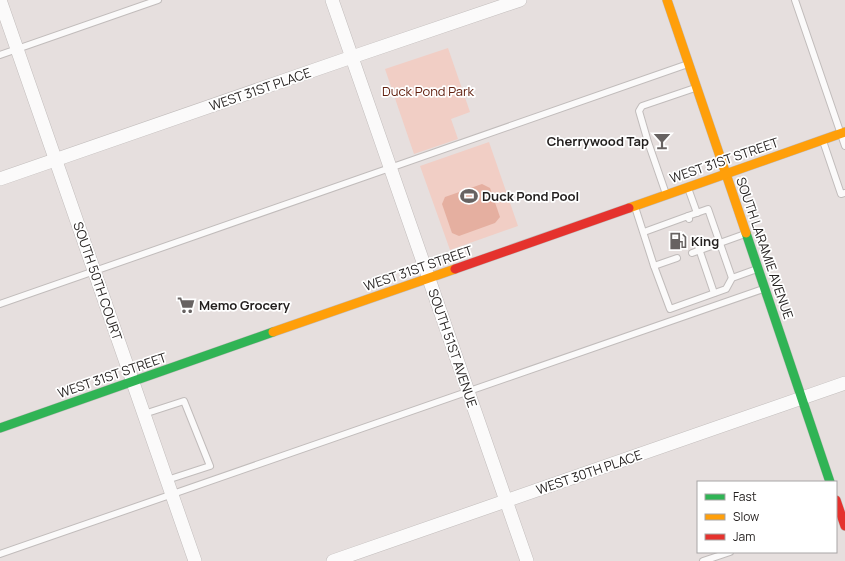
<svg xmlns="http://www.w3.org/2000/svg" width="845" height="561" font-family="Manrope,sans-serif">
<rect width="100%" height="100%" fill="#e6dfde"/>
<g fill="#f1cec5">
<polygon points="448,48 470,112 451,119 458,139 414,154 385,69"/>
<polygon points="489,142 518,226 450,250 420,166"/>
</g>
<polygon fill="#e5afa0" points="482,184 490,188 500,217 495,223 459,236 452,233 442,204 445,197"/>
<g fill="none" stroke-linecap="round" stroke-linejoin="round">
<g stroke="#c1bcbb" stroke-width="8">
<g id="lane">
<polyline points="795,0 845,146"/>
<polyline points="0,55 158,0"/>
<polyline points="823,141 841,194 845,193"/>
<polyline points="688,188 697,213"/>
<polyline points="666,194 648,142 639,111 642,106 695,88"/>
<polyline points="635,207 654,266 677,258"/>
<polyline points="688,216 708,209 732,278"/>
<polyline points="644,232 688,216 689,219"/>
<polyline points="697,243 714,293"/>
<polyline points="692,253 745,234"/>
<polyline points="654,266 670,309 726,289 732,278 757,269"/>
<polyline points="0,304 688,64"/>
<polyline points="144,414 184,401 210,466 167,480"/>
<polyline points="0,554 763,289"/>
<polyline points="703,561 730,552"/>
</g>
</g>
<g stroke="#c1bcbb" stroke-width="14">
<g id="street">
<polyline points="0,0 195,561"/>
<polyline points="332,0 527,561"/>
<polyline points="0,179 352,57 520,0"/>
<polyline points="333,561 845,383"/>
</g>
</g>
<g stroke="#c1bcbb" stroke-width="10">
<g id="fast">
<polyline points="746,233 830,482"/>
<polyline points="0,428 273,332"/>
</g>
</g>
<g stroke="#c1bcbb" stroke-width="10">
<g id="slow">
<polyline points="667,0 746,233"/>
<polyline points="629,208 845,132"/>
<polyline points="273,332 455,269"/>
</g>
</g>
<g stroke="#c1bcbb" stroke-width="10">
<g id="jam">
<polyline points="455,269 629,208"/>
<polyline points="836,500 845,526"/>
</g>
</g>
<use href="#lane" stroke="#fbfafa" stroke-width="6"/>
<use href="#street" stroke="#fbfafa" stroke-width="13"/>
<use href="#fast" stroke="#30b455" stroke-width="9"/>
<use href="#slow" stroke="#ff9f0a" stroke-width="9"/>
<use href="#jam" stroke="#e5322d" stroke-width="9"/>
</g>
<defs>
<g id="bar-bare" transform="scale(1.38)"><path d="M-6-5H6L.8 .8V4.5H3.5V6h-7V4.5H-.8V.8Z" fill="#676261" stroke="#fff" stroke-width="2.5" paint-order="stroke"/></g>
<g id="stadium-bare" transform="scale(1.38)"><path d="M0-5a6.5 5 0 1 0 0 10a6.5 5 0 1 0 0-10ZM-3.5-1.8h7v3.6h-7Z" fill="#676261" stroke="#fff" stroke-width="2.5" paint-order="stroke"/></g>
<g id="fuel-bare" transform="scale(1.38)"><path d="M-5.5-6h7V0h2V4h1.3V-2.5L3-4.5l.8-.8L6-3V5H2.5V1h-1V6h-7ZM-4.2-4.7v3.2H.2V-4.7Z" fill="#676261" stroke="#fff" stroke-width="2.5" paint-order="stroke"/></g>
<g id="supermarket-bare" transform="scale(1.38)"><path d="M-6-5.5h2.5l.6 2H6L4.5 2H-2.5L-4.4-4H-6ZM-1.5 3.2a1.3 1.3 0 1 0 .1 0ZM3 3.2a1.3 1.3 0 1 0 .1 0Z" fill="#676261" stroke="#fff" stroke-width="2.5" paint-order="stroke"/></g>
</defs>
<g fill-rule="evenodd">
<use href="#bar-bare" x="662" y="141"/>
<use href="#stadium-bare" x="469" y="196"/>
<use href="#fuel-bare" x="678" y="241"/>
<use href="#supermarket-bare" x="186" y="305"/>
</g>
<g text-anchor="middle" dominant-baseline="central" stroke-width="3.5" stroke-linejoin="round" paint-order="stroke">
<g font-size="13" fill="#231f1e" stroke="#fff">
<text transform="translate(260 89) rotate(-19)">WEST 31ST PLACE</text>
<text transform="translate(724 160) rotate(-19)">WEST 31ST STREET</text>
<text transform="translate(765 248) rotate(71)">SOUTH LARAMIE AVENUE</text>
<text transform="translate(418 268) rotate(-19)">WEST 31ST STREET</text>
<text transform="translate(98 281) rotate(71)">SOUTH 50TH COURT</text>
<text transform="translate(453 348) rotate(71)">SOUTH 51ST AVENUE</text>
<text transform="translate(112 375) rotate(-19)">WEST 31ST STREET</text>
<text transform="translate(589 472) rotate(-19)">WEST 30TH PLACE</text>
</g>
<g font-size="13" fill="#62200f" stroke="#fff">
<text x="428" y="91">Duck Pond Park</text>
</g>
<g font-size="13" font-weight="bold" fill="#231f1e" stroke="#fff" text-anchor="start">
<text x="649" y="141" text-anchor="end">Cherrywood Tap</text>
<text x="482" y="196">Duck Pond Pool</text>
<text x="691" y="241">King</text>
<text x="199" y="305">Memo Grocery</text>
</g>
</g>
<rect x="697" y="481" width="140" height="72" fill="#ffffff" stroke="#a7a5a5"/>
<rect x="705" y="494" width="20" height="6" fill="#30b455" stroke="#a7a5a5"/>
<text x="733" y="501" font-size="12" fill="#231f1e">Fast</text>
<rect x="705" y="514" width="20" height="6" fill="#ff9f0a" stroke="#a7a5a5"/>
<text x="733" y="521" font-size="12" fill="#231f1e">Slow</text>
<rect x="705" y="534" width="20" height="6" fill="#e5322d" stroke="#a7a5a5"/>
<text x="733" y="541" font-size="12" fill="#231f1e">Jam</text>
</svg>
